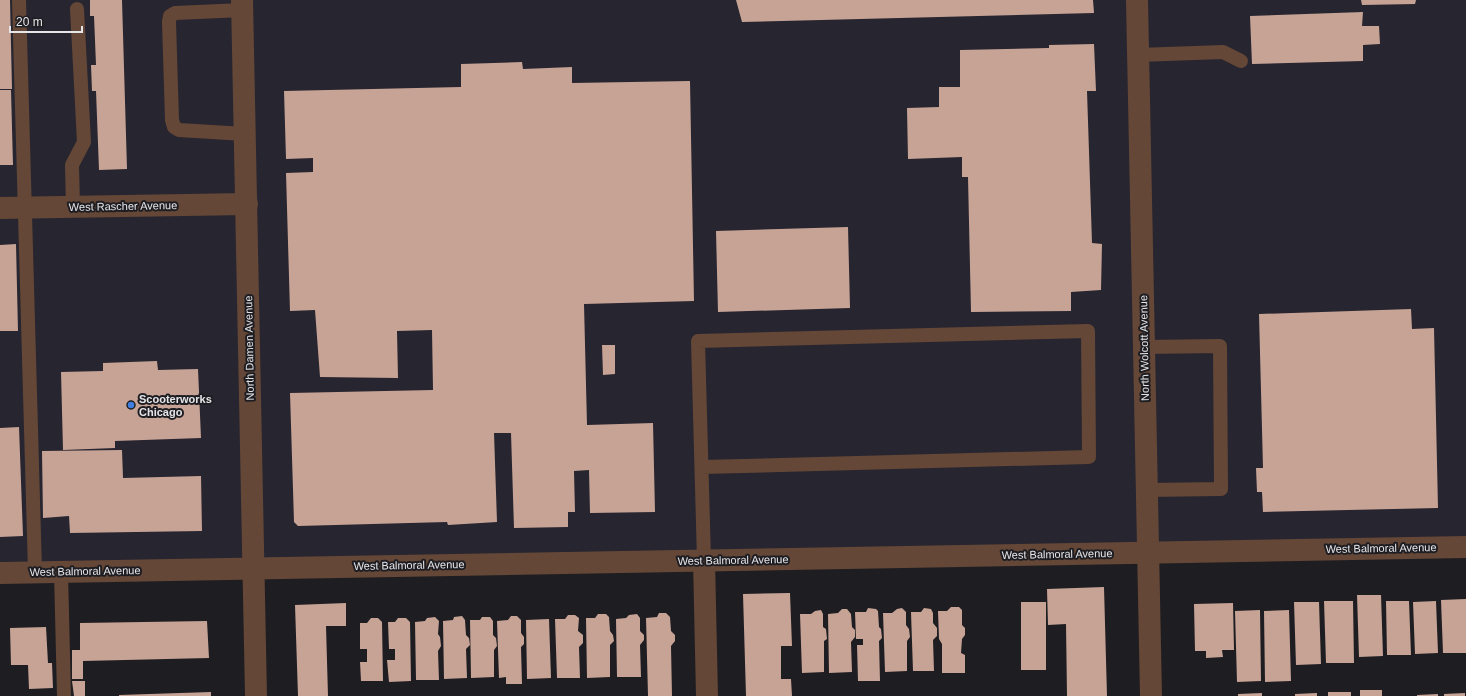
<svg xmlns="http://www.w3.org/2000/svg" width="1466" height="696" font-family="Arial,sans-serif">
<rect width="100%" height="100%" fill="#1e1d22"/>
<polygon fill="#272530" points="0,0 1466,0 1466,541 0,572"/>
<g fill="#c7a395">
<polygon points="0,0 10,0 12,89 0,89"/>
<polygon points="90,0 122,0 127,169 99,170 96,91 92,91 91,65 96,65 94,16 90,16"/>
<polygon points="736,0 1093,0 1094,13 742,22"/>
<polygon points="1361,0 1416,0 1415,4 1362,5"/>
<polygon points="1363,12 1362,26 1379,26 1380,44 1363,45 1363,61 1252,64 1250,16"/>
<polygon points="1094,44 1096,91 1087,91 1092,243 1102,244 1101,290 1071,292 1071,311 971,312 968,177 962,177 962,157 908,159 907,108 939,107 939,87 960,87 960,50 1049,48 1049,45"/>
<polygon points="522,62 523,69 572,67 572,83 690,81 694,301 584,304 587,425 653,423 655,512 590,513 589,470 574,471 575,512 568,512 568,527 514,528 511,433 494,433 497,522 448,525 447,522 298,526 294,522 290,393 433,390 432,330 397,331 398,378 320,377 315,310 290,311 286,173 313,172 313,158 286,159 284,91 461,87 461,64"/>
<polygon points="0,90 11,90 13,165 0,165"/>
<polygon points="848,227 850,308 718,312 716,231"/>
<polygon points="16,244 18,331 0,331 0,245"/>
<polygon points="1411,309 1412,329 1434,328 1438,508 1263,512 1262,492 1257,492 1256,468 1263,468 1259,314"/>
<polygon points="602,345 615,345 615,374 603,375"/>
<polygon points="157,361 158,370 198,369 201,438 115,441 115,448 63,450 61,372 103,371 103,363"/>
<polygon points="19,427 23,536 0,537 0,428"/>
<polygon points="122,450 123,478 201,476 202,531 70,533 69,516 43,518 42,451"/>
<polygon points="1104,587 1107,696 1067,696 1066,624 1048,625 1047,589"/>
<polygon points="790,593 792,646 781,646 781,679 791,679 792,696 746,696 743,594"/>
<polygon points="1357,595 1381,595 1383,656 1359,657"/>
<polygon points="1466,599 1466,653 1443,653 1441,600"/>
<polygon points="1324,601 1353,601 1354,663 1326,663"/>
<polygon points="1386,601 1409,601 1411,655 1387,655"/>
<polygon points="1436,601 1438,653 1415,654 1413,602"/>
<rect x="1021" y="602" width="25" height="68"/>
<polygon points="1294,602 1319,602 1321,664 1296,665"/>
<polygon points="346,603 346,626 326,626 328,696 298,696 295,605"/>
<polygon points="1233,603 1234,650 1222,650 1223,657 1206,658 1206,651 1195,651 1194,604"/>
<polygon points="951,607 959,607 962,610 962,625 965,628 965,635 962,639 961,653 965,655 965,673 942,673 942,644 939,639 938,611 947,611"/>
<polygon points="868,608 876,609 878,611 879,627 881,629 882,638 879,641 880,681 858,681 857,645 863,645 863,639 856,639 855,612 866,612"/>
<polygon points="902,608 906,612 906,625 909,629 910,637 907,641 907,671 885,672 883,613 892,613 897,609"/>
<polygon points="924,608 931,609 933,613 933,623 937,628 937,636 933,640 934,671 913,671 911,612 921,612"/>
<polygon points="842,609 847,609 851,614 852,627 855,630 855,637 851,642 852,672 829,673 828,614 838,613"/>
<polygon points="821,610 823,614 823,627 826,629 827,639 824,641 824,672 802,673 800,614 811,614 815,611"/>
<polygon points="1260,610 1261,681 1237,682 1235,611"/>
<polygon points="1289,610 1291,681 1265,682 1264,611"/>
<polygon points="659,613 666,613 670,617 671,631 675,635 675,641 671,646 672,696 648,696 646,618 657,617"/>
<polygon points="598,614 606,614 609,617 610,631 613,635 614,641 610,645 610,677 587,678 586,618 595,618"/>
<polygon points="637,614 640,618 640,631 644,635 644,640 640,645 641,677 617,677 616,619 626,618 629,615"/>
<polygon points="568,615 575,615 579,618 578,631 583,635 583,643 579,647 580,678 557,678 555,619 565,619"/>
<polygon points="462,616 465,620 466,635 469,638 470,645 466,649 467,678 444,679 443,621 453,620 454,617"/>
<polygon points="511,616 517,616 521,620 521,633 524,637 524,644 521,647 522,684 506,684 506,677 499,678 497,621 508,620"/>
<polygon points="435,617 439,621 438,634 440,637 441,646 438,651 439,680 416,680 415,622 425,621 427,618"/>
<polygon points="482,617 490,617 493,621 493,635 496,638 497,646 494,650 494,677 471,678 470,620 480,620"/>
<polygon points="371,618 378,618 382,622 383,681 361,681 360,662 367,662 367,649 360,649 360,623 367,623"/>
<polygon points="398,618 406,618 410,622 411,681 389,682 387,660 395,660 395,649 389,649 388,622 395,622"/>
<polygon points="549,619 551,678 527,679 526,620"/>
<polygon points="207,621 209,658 83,661 83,679 72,679 72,650 80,650 80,623"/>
<polygon points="46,627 48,663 52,663 53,688 29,689 28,665 11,665 10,628"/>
<polygon points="72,681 85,681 85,696 74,696"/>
<rect x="1360" y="690" width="22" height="6"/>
<polygon points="211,692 211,696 119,696 119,695"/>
<rect x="1328" y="692" width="23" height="4"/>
<polygon points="1262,693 1262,696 1238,696 1238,694"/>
<polygon points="1317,693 1317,696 1295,696 1295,694"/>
<polygon points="1465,693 1465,696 1444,696 1444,694"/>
<polygon points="1438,694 1438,696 1417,696 1417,695"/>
</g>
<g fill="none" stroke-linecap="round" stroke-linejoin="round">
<g stroke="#644736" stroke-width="14">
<polyline points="19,0 35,572"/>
<polyline points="243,10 175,13 170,16 169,22 172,120 174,127 179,130 245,134"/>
<polyline points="1138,55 1223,52 1241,61"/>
<polyline points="73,207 72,165 84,142 77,9"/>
<polyline points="1144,347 1220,346 1221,489 1147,490"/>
<polyline points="702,467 1089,457 1088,331 698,341 704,560"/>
<polyline points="61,572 64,696"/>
</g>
<g stroke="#644736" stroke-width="22">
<polyline points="1137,0 1151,696"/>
<polyline points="0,208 247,204"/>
<polyline points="704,560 707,696"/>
<polyline points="0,573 1466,547"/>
</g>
<polyline stroke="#644736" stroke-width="22" points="242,0 256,696"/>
</g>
<circle fill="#3f7fe0" stroke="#1e1d22" stroke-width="1.5" cx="131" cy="405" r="4"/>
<g text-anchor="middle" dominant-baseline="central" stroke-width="4" stroke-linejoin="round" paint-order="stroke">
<g font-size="11" fill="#e6e6e9" stroke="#1e1d22">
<text transform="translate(123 206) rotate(-1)">West Rascher Avenue</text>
<text transform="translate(249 348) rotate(-91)">North Damen Avenue</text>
<text transform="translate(1144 348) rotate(-91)">North Wolcott Avenue</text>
<text transform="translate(1381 548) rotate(-1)">West Balmoral Avenue</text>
<text transform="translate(1057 554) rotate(-1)">West Balmoral Avenue</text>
<text transform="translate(733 560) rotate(-1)">West Balmoral Avenue</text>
<text transform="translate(409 565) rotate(-1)">West Balmoral Avenue</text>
<text transform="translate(85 571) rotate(-1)">West Balmoral Avenue</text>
</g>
<g font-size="11" font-weight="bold" fill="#e6e6e9" stroke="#1e1d22" text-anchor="start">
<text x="139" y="399">Scooterworks<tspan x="139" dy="13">Chicago</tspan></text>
</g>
</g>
<path d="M10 26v6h72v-6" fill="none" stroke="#e6e6e9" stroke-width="2"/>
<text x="16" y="26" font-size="12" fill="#e6e6e9" stroke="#1e1d22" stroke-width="3" paint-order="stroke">20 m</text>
</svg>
